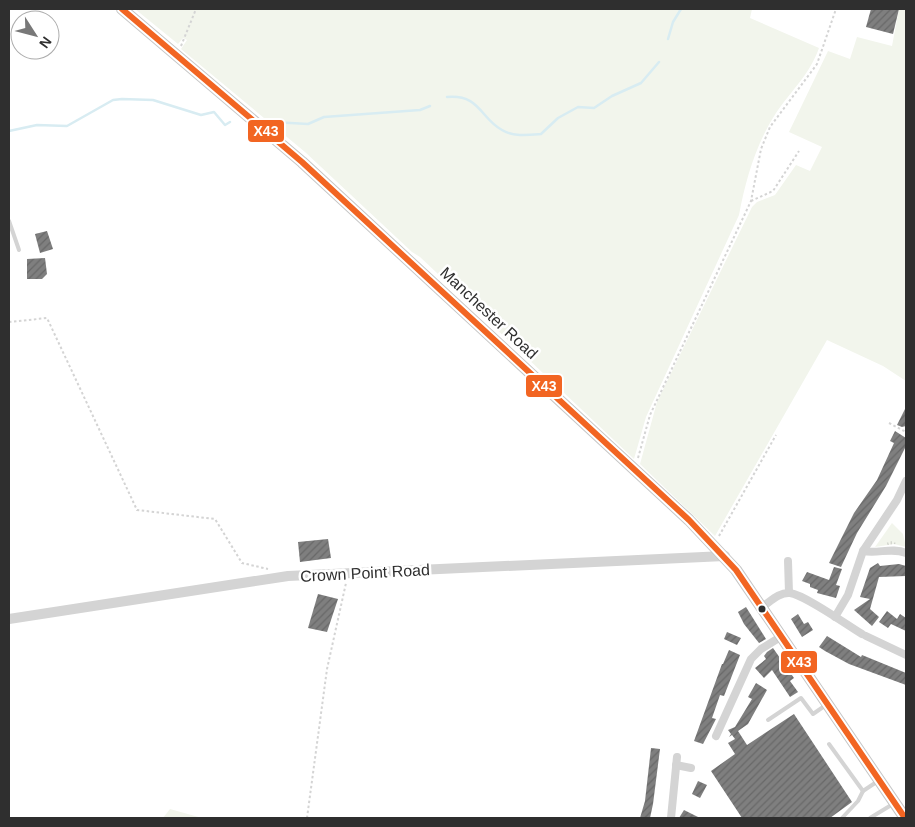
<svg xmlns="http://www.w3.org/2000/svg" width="915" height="827" font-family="Helvetica,sans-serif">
<defs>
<pattern id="park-tufts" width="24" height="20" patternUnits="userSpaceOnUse" patternTransform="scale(1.25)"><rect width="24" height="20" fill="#f2f5ec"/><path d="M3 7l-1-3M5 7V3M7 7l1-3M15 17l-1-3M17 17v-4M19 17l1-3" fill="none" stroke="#d0d2cb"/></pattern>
<pattern id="building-hatch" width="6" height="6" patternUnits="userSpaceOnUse" patternTransform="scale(1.25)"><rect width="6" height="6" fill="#7f7f7f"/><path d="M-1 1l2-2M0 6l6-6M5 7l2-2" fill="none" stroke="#686868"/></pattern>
</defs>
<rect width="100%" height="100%" fill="#fff"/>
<g fill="#f2f5ec">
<path d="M135,9H752L750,18L819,48C810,74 791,91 776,113C756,144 746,178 739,215L646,417L634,459L420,257L412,252L305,152L181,49L187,40L183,38L178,44Z"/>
<polygon points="899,9 906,9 906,381 883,366 827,340 715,536 640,464 657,402 752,207 757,202 775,195 796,165 810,171 822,147 789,132 828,51 850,59 857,37 892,46"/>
<polygon points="170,809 202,818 163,818"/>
</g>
<polygon fill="url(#park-tufts)" points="892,523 903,534 906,547 894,544 875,547"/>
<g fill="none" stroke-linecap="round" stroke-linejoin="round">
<g stroke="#d8ecf2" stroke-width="2.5">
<polyline points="668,39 673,22 681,9"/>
<path d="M447,97C480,94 480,118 502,130C513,137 529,135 541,134L558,118L578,107L594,108L612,96L641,83L659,62"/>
<polyline points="273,122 308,124 324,117 420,110 430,106"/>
<polyline points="9,131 37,125 67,126 113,100 122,99 153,100 201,115 214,112 225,125 230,122"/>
</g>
</g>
<g fill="url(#building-hatch)">
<polygon points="871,9 899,9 893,34 866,27"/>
<polygon points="47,231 53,249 40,253 35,234"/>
<polygon points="45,258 47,274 42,279 27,279 27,259"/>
<polygon points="906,407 906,426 902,427 897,425"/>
<polygon points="895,431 906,438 906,446 886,486 857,533 841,567 829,563 854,513 877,480 894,443 890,441"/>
<polygon points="328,539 331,558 300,562 298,542"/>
<polygon points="878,563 880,566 899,564 906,566 906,576 879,577 870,609 879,617 872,626 854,610 870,599 860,597 870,568"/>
<polygon points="834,567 842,569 836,585 840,586 836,598 817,593 818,590 810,587 810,584 802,581 807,572 829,580"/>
<polygon points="318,594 338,599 327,632 308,628"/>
<polygon points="746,607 766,639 759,643 744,624 738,612"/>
<polygon points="887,611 897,619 900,614 906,618 906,631 891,624 888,628 879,622"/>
<polygon points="798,614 804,624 808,622 813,630 802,637 791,619"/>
<polygon points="727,632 741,638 737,645 724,639"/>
<polygon points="827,636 861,657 862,655 906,673 906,685 849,664 825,651 819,647"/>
<polygon points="773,648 794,678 790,681 798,692 790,697 772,670 764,678 755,668 766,659 764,656 767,652"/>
<polygon points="729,650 740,655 724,696 720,695 712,718 716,719 703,744 694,741 722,664 723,664"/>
<polygon points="756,683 767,690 748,724 738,731 747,745 794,714 852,802 830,818 742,818 711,771 735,754 728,743 735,739 732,735 729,737 731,734 728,730 735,727 752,699 748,697"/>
<polygon points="651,748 660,749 653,804 650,818 640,818 645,801"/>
<polygon points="698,781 707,785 700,798 692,794"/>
<polygon points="684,810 700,818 679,818"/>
</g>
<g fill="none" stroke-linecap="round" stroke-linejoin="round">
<g stroke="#d4d4d4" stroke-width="2" stroke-dasharray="2.5 2.5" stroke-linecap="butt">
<polyline points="181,46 196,9"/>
<polyline points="751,201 773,191 799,151"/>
<polyline points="9,322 47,318 137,510 215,519 242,563 268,569"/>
<polyline points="889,423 906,432"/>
<polyline points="638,458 650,415 751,201 761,149 770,127 817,64 836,9"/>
<polyline points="719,536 776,435"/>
<polyline points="307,818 327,669 346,583"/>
</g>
<g stroke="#d4d4d4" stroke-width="4">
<polyline points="9,221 19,250"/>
<polyline points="768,720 801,698 813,714 826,705"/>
<polyline points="829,744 863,791 878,781"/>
<polyline points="842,818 858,801 863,791"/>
<polyline points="870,818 893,804"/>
</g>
<g stroke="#d4d4d4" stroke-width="8">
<path d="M863,551C878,554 892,547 906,553"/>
<polyline points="788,561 789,593"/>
<path d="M762,607C770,602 779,592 790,593C805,595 847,625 862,634"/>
<polyline points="835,617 848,595 863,551 897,500 906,481"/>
<polyline points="866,636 906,655"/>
<polyline points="716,736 751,659 761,649 782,636"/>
<polyline points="676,765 691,768"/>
<polyline points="671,818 677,757"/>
</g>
<polyline stroke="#d4d4d4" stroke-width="10" points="9,619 288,576 725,556"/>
<polyline stroke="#c7c7c7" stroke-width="12" points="122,9 302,162 689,520 736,570 905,818"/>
<g stroke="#fff" stroke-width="10">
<polyline id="bus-1" points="122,9 302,162 689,520 736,570 905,818"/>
</g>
<use href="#bus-1" stroke="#f26522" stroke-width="6"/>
</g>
<circle fill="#2f2f2f" stroke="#fff" stroke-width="2" cx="762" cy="609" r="4.5"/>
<g text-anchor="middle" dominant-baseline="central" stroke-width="5" stroke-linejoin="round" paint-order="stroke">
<g font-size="16" fill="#2f2f2f" stroke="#fff">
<text transform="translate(489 313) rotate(43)">Manchester Road</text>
<text transform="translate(365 573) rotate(-3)">Crown Point Road</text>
</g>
</g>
<g stroke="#fff" stroke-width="2">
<rect x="247" y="119" width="38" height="24" rx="5" fill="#f26522"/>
<rect x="525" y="374" width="38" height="24" rx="5" fill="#f26522"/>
<rect x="780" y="650" width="38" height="24" rx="5" fill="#f26522"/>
</g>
<g font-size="14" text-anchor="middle" font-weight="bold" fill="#fff">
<text x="266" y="136">X43</text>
<text x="544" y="391">X43</text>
<text x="799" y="667">X43</text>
</g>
<rect width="915" height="827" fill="none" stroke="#2f2f2f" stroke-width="20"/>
<g transform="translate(35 35) rotate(126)"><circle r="24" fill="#ffffff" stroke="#acacac"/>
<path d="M0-4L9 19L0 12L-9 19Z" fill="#787878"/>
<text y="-8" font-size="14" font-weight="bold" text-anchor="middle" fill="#2f2f2f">N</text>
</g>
</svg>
